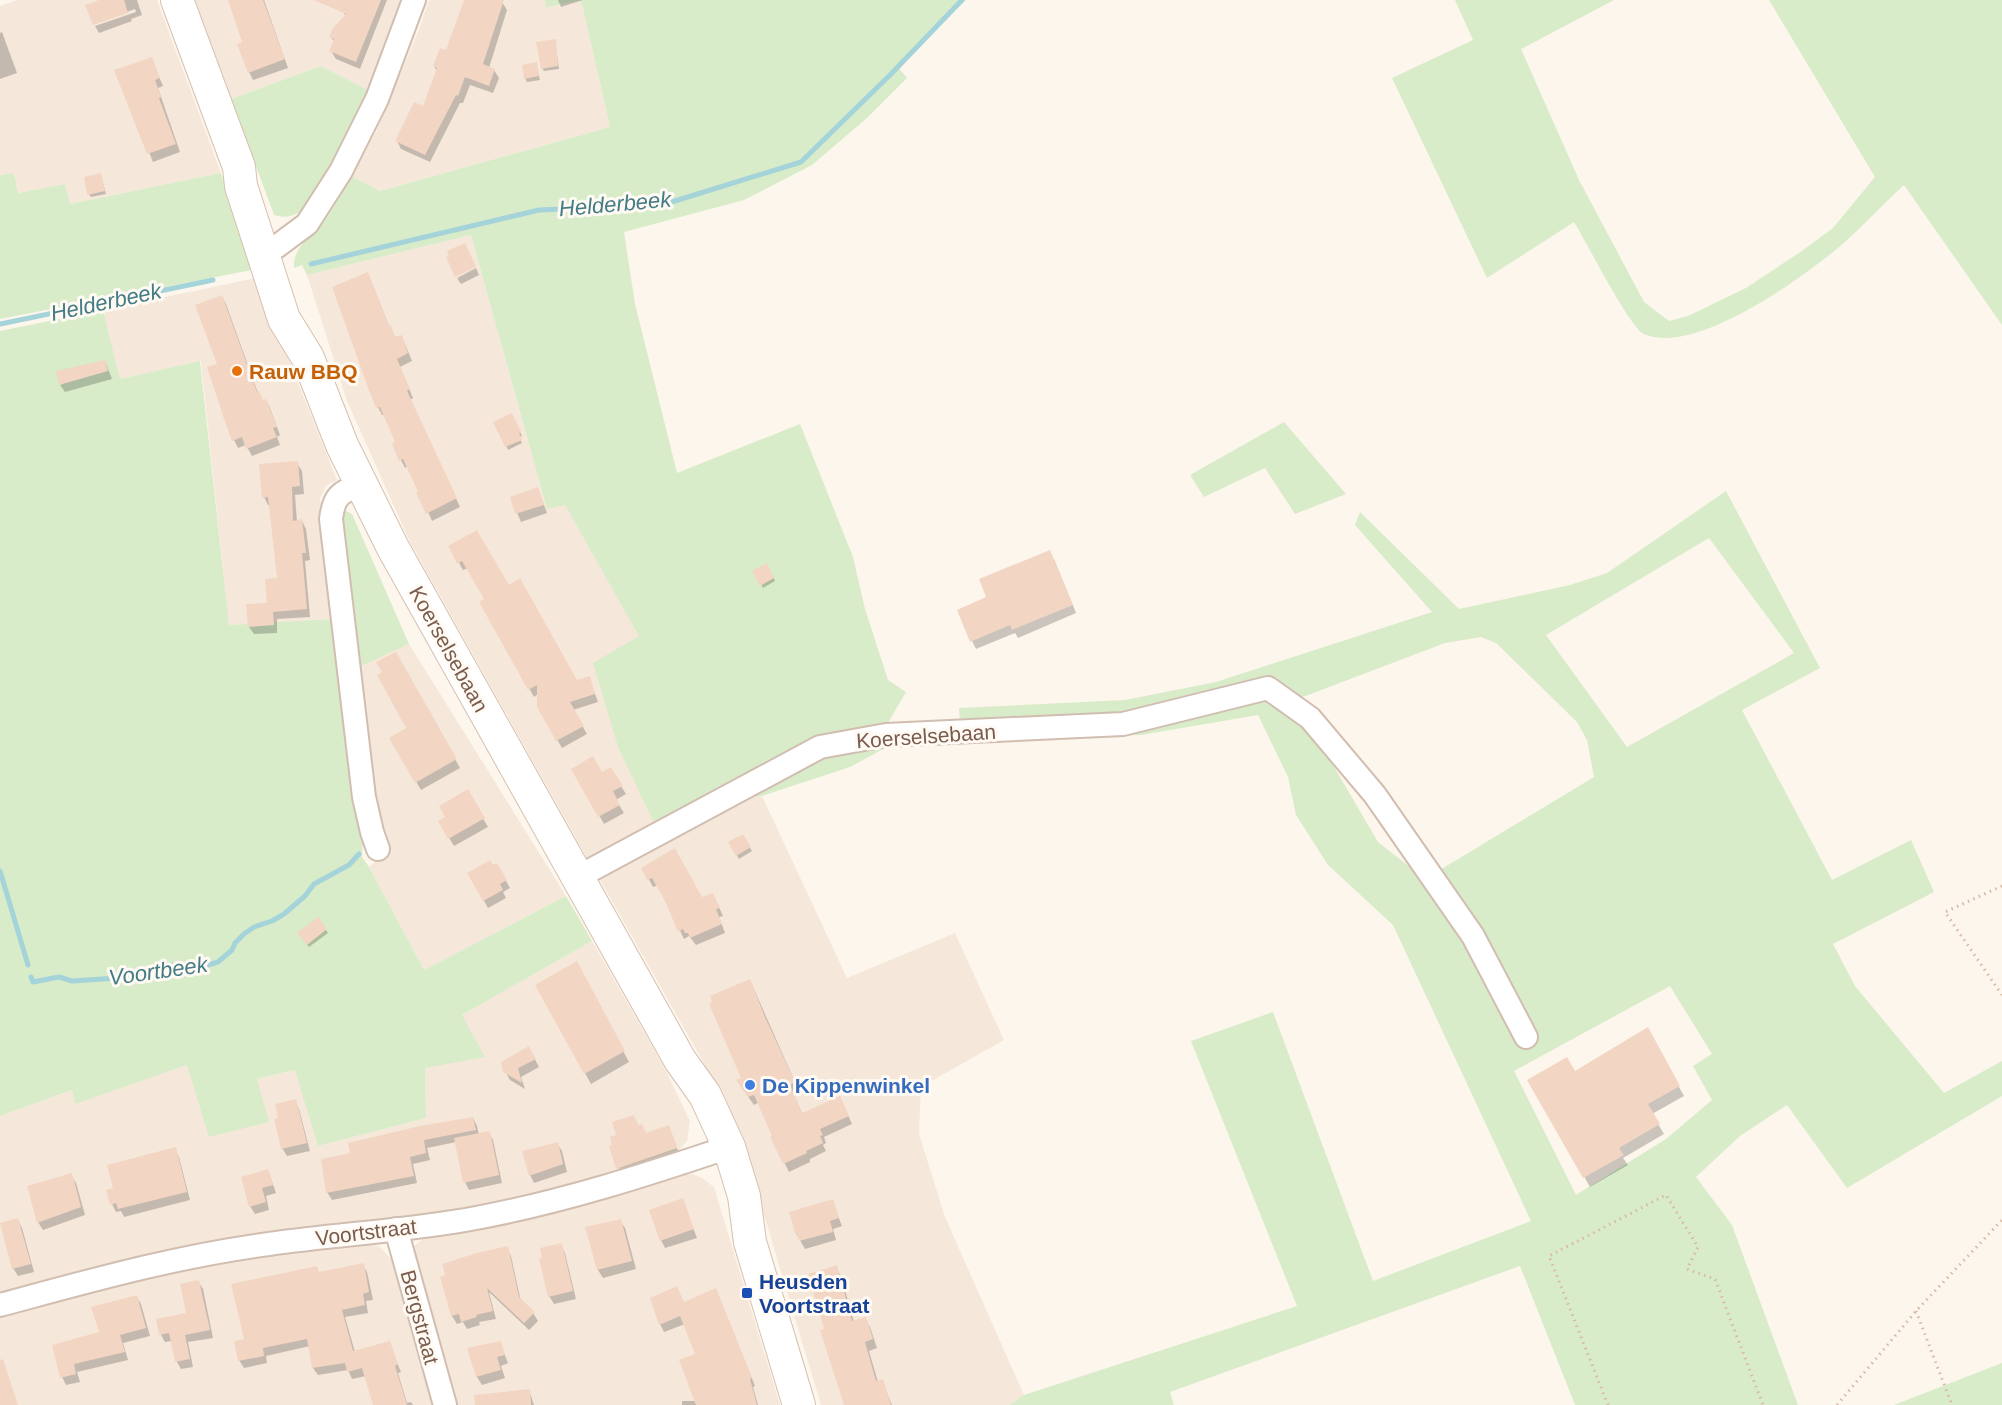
<svg xmlns="http://www.w3.org/2000/svg" width="2002" height="1405" font-family="Arial,sans-serif">
<rect width="100%" height="100%" fill="#fdf6ec"/>
<g fill="#f5e8da">
<polygon points="17,0 157,0 221,173 70,204 65,184 18,193 14,173 0,175 0,6"/>
<polygon points="195,0 406,0 368,90 321,66 231,99"/>
<polygon points="429,0 545,0 547,8 581,0 610,127 380,191 351,176 376,132 420,27"/>
<polygon points="471,235 547,509 565,505 640,636 640,789 657,829 592,859 587,858 410,542 347,401 307,275"/>
<polygon points="256,278 337,480 327,485 320,498 332,619 229,625 201,361 120,379 103,310"/>
<polygon points="409,644 566,896 424,970 369,867 386,852 355,669"/>
<polygon points="762,796 847,978 955,933 1004,1040 921,1087 919,1134 945,1217 1024,1395 1009,1405 821,1405 761,1205 719,1090 600,880 606,871 732,799"/>
<polygon points="592,941 664,1067 690,1121 687,1141 679,1150 668,1155 659,1162 564,1191 0,1295 0,1116 72,1090 76,1103 187,1065 257,1079 296,1070 318,1146 426,1118 425,1067 462,1015"/>
<polygon points="693,1174 702,1178 714,1187 780,1405 455,1405 412,1256 414,1246 423,1239 439,1234 481,1228 569,1208 669,1176"/>
<polygon points="368,1242 380,1247 391,1259 433,1405 0,1405 0,1316 120,1283 200,1265 271,1253"/>
</g>
<g fill="#d8ecc9" fill-rule="evenodd">
<path d="M545,0H966L898,67L907,78L867,118L812,165L744,200L624,232L635,304L677,473L800,424L853,557L865,609L888,680L906,692L878,740H900L850,767L762,796L732,799L657,829L618,747L593,663L639,636L565,505L547,509L471,235L307,275L302,265L294,268C292,246 315,234 327,217C336,205 343,190 351,176L380,191L610,127L581,0L546,8Z"/>
<path d="M1455,0H1614L1521,49L1579,180L1644,302L1669,321L1688,316L1746,288L1802,251L1833,228L1875,177L1769,0H2002V325L1904,185C1884,203 1865,224 1845,242C1807,275 1695,357 1644,334C1629,327 1586,241 1574,222L1487,278L1392,78L1473,40Z"/>
<path d="M321,66L368,90C352,124 336,157 316,189C312,196 307,207 300,212C292,217 283,218 274,215L231,99Z"/>
<polygon points="14,173 18,193 65,184 70,204 221,173 252,270 0,319 0,175"/>
<polygon points="103,310 120,379 200,361 229,625 332,619 363,842 362,857 369,867 424,970 566,896 592,941 462,1015 485,1057 425,1068 426,1118 318,1146 295,1070 257,1079 269,1122 209,1137 187,1065 75,1104 72,1090 0,1116 0,331"/>
<polygon points="1284,422 1346,494 1295,514 1265,468 1204,497 1190,475"/>
<path d="M1726,491L1820,668L1742,710L1832,880L1911,840L1934,892L1833,944L1855,986L1944,1093L2002,1061V1096L1847,1188L1787,1105L1740,1136L1696,1177L1732,1225L1798,1405H1575L1520,1266L1170,1392L1174,1405H1009L1024,1395L1297,1306L1191,1041L1273,1012L1373,1281L1531,1221L1393,925L1328,865L1296,815L1288,777L1258,715L1141,735L961,738L959,708L1125,700L1216,682L1432,612L1355,525L1360,512L1459,609L1570,585L1607,573ZM1709,538L1794,653L1627,747L1546,635ZM1481,637L1496,643L1577,722L1587,740L1594,777L1425,879L1378,842L1295,700L1445,643ZM1670,986L1712,1054L1693,1066L1712,1100L1666,1139L1576,1195L1514,1071Z"/>
<polygon points="346,511 352,514 409,644 355,669 340,512"/>
<polygon points="2002,1363 2002,1405 1894,1405"/>
</g>
<g fill="#0003">
<polygon points="104,0 137,0 142,15 131,19 132,21 99,33 95,26 136,12 135,9 94,24"/>
<polygon points="229,0 264,0 288,68 253,80 249,72 244,43"/>
<polygon points="347,0 387,0 360,69 336,59 331,51 334,42 331,37 346,16 343,12"/>
<polygon points="465,0 495,0 502,2 507,10 489,68 494,70 499,78 493,93 470,85 463,103 460,103 430,162 401,149 397,141 423,108 437,71 434,66 447,52"/>
<polygon points="558,0 583,0 561,7"/>
<polygon points="2,32 17,73 0,79 0,33"/>
<polygon points="555,41 559,69 544,71 542,68"/>
<polygon points="151,58 163,86 158,88 180,152 153,162 116,71"/>
<polygon points="536,64 540,80 527,82 525,78"/>
<polygon points="102,179 106,194 91,197 89,194"/>
<polygon points="476,268 479,275 461,284 457,278"/>
<polygon points="368,274 390,328 396,338 401,337 405,344 412,361 400,367 413,398 410,400 460,507 432,521 408,466 405,468 401,460 397,443 385,415 382,415 378,407"/>
<polygon points="222,297 226,304 258,393 263,402 266,400 270,408 280,435 277,437 280,445 252,456 246,445 238,448 234,440 218,364"/>
<polygon points="105,361 112,379 65,392 60,385"/>
<polygon points="512,415 522,436 519,437 522,443 508,450 495,422"/>
<polygon points="297,463 302,471 304,494 295,495 297,522 302,521 306,529 310,560 305,561 310,617 277,619 277,633 254,634 249,627 269,604 279,580 270,505 268,505 264,497"/>
<polygon points="538,489 547,513 521,522 511,498"/>
<polygon points="450,547 508,587 577,682 589,678 598,702 573,710 587,734 562,748 538,707 538,694 534,697 481,602 486,599 468,568 463,570"/>
<polygon points="1054,559 1076,613 1018,638 1015,633 976,649 972,641 988,598"/>
<polygon points="767,565 775,581 763,588 754,571"/>
<polygon points="395,654 460,768 421,790 391,739 408,728 384,672"/>
<polygon points="573,769 601,773 610,769 626,794 616,800 624,813 604,824"/>
<polygon points="467,791 488,827 454,846 440,822 447,817"/>
<polygon points="743,836 752,851 739,859 730,843"/>
<polygon points="497,865 510,888 503,892 506,898 488,908 469,873"/>
<polygon points="643,868 702,899 717,903 723,916 719,917 725,933 696,945 689,936 684,939 658,885 653,887"/>
<polygon points="318,919 328,933 309,947 301,937"/>
<polygon points="576,964 629,1062 591,1084 537,985"/>
<polygon points="750,980 799,1091 793,1093 803,1115 844,1106 852,1124 824,1137 826,1143 823,1145 826,1151 810,1159 810,1162 789,1172 772,1138 774,1137 759,1102 754,1105 742,1088"/>
<polygon points="1647,1029 1684,1096 1652,1114 1664,1134 1623,1158 1628,1165 1590,1187 1529,1080 1575,1073"/>
<polygon points="529,1048 539,1067 521,1077 525,1089 510,1080 505,1071"/>
<polygon points="295,1101 299,1109 310,1151 287,1156 282,1148 280,1119"/>
<polygon points="633,1117 639,1127 646,1134 669,1127 680,1156 622,1176 611,1147"/>
<polygon points="473,1118 477,1126 479,1135 489,1133 493,1140 502,1183 469,1190 465,1182 456,1142 427,1148 430,1160 413,1164 417,1183 332,1200 327,1192 352,1154"/>
<polygon points="557,1144 562,1151 567,1172 534,1183 530,1175"/>
<polygon points="175,1149 179,1157 190,1200 124,1217 121,1211 116,1212 112,1204"/>
<polygon points="268,1170 276,1193 266,1196 269,1210 255,1214 250,1206"/>
<polygon points="71,1175 76,1183 85,1215 43,1230 38,1222"/>
<polygon points="682,1200 697,1238 665,1248 661,1240"/>
<polygon points="832,1201 842,1226 833,1229 836,1240 805,1249 796,1233"/>
<polygon points="18,1220 22,1228 34,1272 18,1276 13,1268"/>
<polygon points="620,1221 625,1228 636,1269 603,1278 598,1270 587,1228"/>
<polygon points="561,1245 565,1253 576,1299 554,1304 549,1296"/>
<polygon points="507,1248 511,1256 521,1302 533,1313 538,1321 529,1330 489,1292 496,1319 479,1322 480,1325 467,1329 463,1322 457,1324 452,1316 442,1278"/>
<polygon points="363,1265 367,1272 373,1300 366,1301 368,1313 345,1317 355,1352 389,1343 401,1372 398,1373 407,1403 411,1402 413,1405 380,1405 366,1376 352,1379 348,1370 318,1375 313,1368 310,1346 266,1356 267,1363 244,1368 239,1360 245,1340 320,1274"/>
<polygon points="836,1267 841,1276 854,1322 865,1319 870,1327 877,1348 869,1351 878,1382 882,1381 892,1405 845,1405 826,1330"/>
<polygon points="198,1281 203,1289 213,1338 188,1342 193,1367 181,1369 177,1362 172,1341 165,1342 161,1335 158,1320 187,1314"/>
<polygon points="136,1296 141,1304 150,1336 123,1343 128,1360 77,1372 80,1382 66,1385 62,1377"/>
<polygon points="719,1297 755,1386 753,1387 758,1405 682,1405 682,1401 696,1401 697,1355 685,1324 664,1332 660,1324 684,1303"/>
<polygon points="500,1343 508,1363 501,1366 505,1378 482,1385 477,1377 469,1349"/>
<polygon points="529,1390 534,1405 500,1405"/>
</g>
<g fill="none" stroke-linecap="round" stroke-linejoin="round">
<g stroke="#a5d3da" stroke-width="5">
<polyline points="311,264 539,210 662,205 801,162 890,75 962,0"/>
<polyline points="0,324 213,280"/>
<polyline points="0,871 28,965"/>
<polyline points="31,977 33,982 59,977 72,981 133,977 145,975 168,965 208,965 218,962 232,950 235,943 244,934 254,927 272,921 284,914 305,896 314,884 349,865 359,854"/>
</g>
</g>
<g fill="#f3d5c3">
<polygon points="99,0 124,0 128,13 93,25 85,5"/>
<polygon points="228,0 263,0 285,59 248,73 237,44 242,42"/>
<polygon points="314,0 381,0 356,62 329,51 334,39 329,37 333,28 346,14"/>
<polygon points="464,0 504,0 483,64 495,69 489,86 465,77 458,96 456,95 425,155 395,141 414,102 423,106 437,68 433,66 440,48 446,50"/>
<polygon points="556,39 558,66 541,69 536,42"/>
<polygon points="152,57 160,78 155,80 161,97 159,98 176,144 147,154 114,70"/>
<polygon points="537,62 539,76 524,79 522,65"/>
<polygon points="101,173 105,191 87,195 84,177"/>
<polygon points="465,243 476,267 455,277 446,257 449,256 447,251"/>
<polygon points="368,272 389,326 391,325 395,337 402,335 408,353 397,359 410,389 407,391 457,498 426,514 416,493 418,492 403,459 399,461 392,444 395,442 380,407 376,408 367,385 332,287"/>
<polygon points="222,295 257,392 259,391 263,400 266,399 277,427 273,428 277,437 246,449 242,437 232,441 223,416 207,367 217,364 195,305"/>
<polygon points="105,360 108,371 59,385 56,371"/>
<polygon points="512,413 521,432 519,433 522,440 505,447 493,422"/>
<polygon points="298,461 300,486 292,487 293,521 302,519 306,553 302,553 307,609 273,612 274,625 248,627 246,604 267,603 265,579 277,578 268,497 262,498 259,464"/>
<polygon points="538,487 544,505 515,514 510,497"/>
<polygon points="477,530 509,585 520,578 577,680 590,676 595,694 570,702 584,726 556,741 537,707 537,685 528,690 479,602 484,599 462,561 457,564 448,546"/>
<polygon points="1050,550 1073,605 1012,630 1010,625 970,642 957,610 986,597 979,579"/>
<polygon points="767,563 774,578 760,586 752,571"/>
<polygon points="396,652 457,759 415,783 389,738 406,728 377,675 382,672 376,662"/>
<polygon points="593,756 602,772 611,767 623,786 613,791 620,805 598,817 571,769"/>
<polygon points="468,789 485,818 448,839 438,821 445,817 439,806"/>
<polygon points="743,834 751,847 736,856 728,842"/>
<polygon points="675,848 702,897 713,893 720,908 716,909 722,924 690,938 688,933 685,933 683,929 678,932 666,903 652,878 647,880 641,868"/>
<polygon points="490,860 493,865 497,863 507,880 500,884 503,890 483,901 467,873"/>
<polygon points="318,917 327,929 307,945 297,933"/>
<polygon points="577,961 625,1051 584,1074 535,985"/>
<polygon points="750,979 765,1017 795,1082 790,1085 802,1113 840,1096 849,1116 820,1129 823,1135 820,1136 823,1143 806,1151 807,1153 783,1164 770,1137 772,1136 754,1095 748,1097 736,1080 741,1078 709,1004 712,1002 710,996"/>
<polygon points="1648,1027 1680,1086 1648,1104 1660,1124 1619,1148 1624,1155 1583,1178 1527,1080 1567,1057 1575,1071"/>
<polygon points="529,1046 536,1059 518,1068 522,1083 503,1072 501,1062"/>
<polygon points="296,1099 307,1143 281,1149 274,1119 278,1118 275,1104"/>
<polygon points="634,1115 638,1125 642,1124 646,1133 669,1125 677,1148 616,1169 609,1146 612,1145 610,1137 616,1135 612,1122"/>
<polygon points="473,1117 476,1130 424,1140 426,1153 410,1157 414,1176 326,1193 321,1159 350,1153 348,1143 420,1126"/>
<polygon points="490,1131 499,1175 463,1183 454,1138"/>
<polygon points="558,1142 563,1164 529,1176 522,1151"/>
<polygon points="176,1147 187,1192 118,1209 116,1203 110,1205 106,1190 113,1188 107,1165"/>
<polygon points="268,1169 273,1185 262,1188 266,1202 249,1207 241,1177"/>
<polygon points="72,1173 81,1207 37,1223 27,1186"/>
<polygon points="683,1198 694,1229 660,1241 649,1210"/>
<polygon points="833,1199 839,1218 830,1221 833,1232 799,1241 797,1233 795,1233 789,1212"/>
<polygon points="18,1218 31,1264 12,1269 0,1223"/>
<polygon points="621,1219 632,1261 597,1270 585,1227"/>
<polygon points="562,1243 573,1291 548,1297 539,1259 542,1258 540,1248"/>
<polygon points="508,1246 519,1297 535,1312 524,1323 487,1288 493,1311 476,1315 477,1317 461,1322 459,1314 451,1316 440,1277 445,1275 442,1264 477,1253"/>
<polygon points="364,1263 369,1292 363,1294 365,1305 342,1310 353,1351 390,1341 398,1364 395,1366 407,1405 373,1405 362,1368 347,1372 345,1363 312,1368 307,1339 263,1348 264,1356 238,1361 234,1341 244,1339 231,1284 317,1266 319,1272"/>
<polygon points="837,1265 852,1321 866,1317 873,1339 865,1342 876,1381 883,1379 891,1405 844,1405 820,1330 824,1329 808,1274"/>
<polygon points="199,1280 210,1330 185,1335 190,1359 175,1362 169,1333 159,1335 156,1319 186,1313 180,1284"/>
<polygon points="677,1286 684,1302 716,1288 752,1378 750,1379 757,1405 696,1405 679,1360 695,1354 680,1316 659,1325 650,1298"/>
<polygon points="137,1295 146,1328 120,1335 125,1352 74,1364 76,1374 60,1378 52,1345 99,1332 91,1307"/>
<polygon points="501,1341 505,1355 497,1357 501,1370 476,1377 467,1348"/>
<polygon points="3,1359 18,1405 0,1405 0,1360"/>
<polygon points="530,1389 531,1405 475,1405 474,1395"/>
</g>
<g fill="none" stroke-linecap="round" stroke-linejoin="round">
<g stroke="#d1beb0" stroke-width="26">
<g id="street">
<polyline points="262,252 276,247 307,224 341,171 377,99 414,0"/>
<path d="M361,484C340,493 334,495 331,519L364,797L372,832L378,849"/>
<polyline points="577,876 591,870 820,747 886,735 1123,724 1268,688 1310,718 1375,795 1473,936 1526,1037"/>
<polyline points="396,1229 445,1405"/>
<path d="M0,1305C89,1281 177,1256 269,1244C338,1234 408,1231 476,1218C562,1202 646,1175 729,1147"/>
</g>
</g>
<g stroke="#d6c0b0" stroke-width="34">
<polyline id="secondary" points="177,0 239,167 241,186 284,319 308,358 342,445 393,548 680,1060 705,1095 729,1147 744,1196 750,1242 799,1405"/>
</g>
<g stroke="#d9b8a5" stroke-width="3" stroke-dasharray="1.5 4.5" stroke-linecap="butt">
<polyline points="2002,886 1945,912 2002,995"/>
<polyline points="1916,1311 1952,1405"/>
<polyline points="1608,1405 1549,1256 1666,1195 1698,1247 1687,1269 1715,1279 1763,1405"/>
<polyline points="1837,1405 1916,1311 2002,1220"/>
</g>
<use href="#street" stroke="#fff" stroke-width="22"/>
<use href="#secondary" stroke="#fff" stroke-width="32"/>
</g>
<circle fill="#e8710a" stroke="#fffaf3" stroke-width="2" cx="237" cy="371" r="6"/>
<circle fill="#3f7fe0" stroke="#fffaf3" stroke-width="2" cx="750" cy="1085" r="6"/>
<rect fill="#1a4fb4" stroke="#fffaf3" stroke-width="2" x="741" y="1287" width="12" height="12" rx="3"/>
<g text-anchor="middle" dominant-baseline="central" stroke-width="6" stroke-linejoin="round" paint-order="stroke">
<g font-size="21" font-weight="bold" fill="#c56008" stroke="#fffaf3" text-anchor="start">
<text x="249" y="371">Rauw BBQ</text>
</g>
<g font-size="21" fill="#7a5c4d" stroke="#fffaf3">
<text transform="translate(449 649) rotate(61)">Koerselsebaan</text>
<text transform="translate(926 736) rotate(-4)">Koerselsebaan</text>
<text transform="translate(366 1232) rotate(-7)">Voortstraat</text>
<text transform="translate(420 1317) rotate(75)">Bergstraat</text>
</g>
<g font-size="21" font-weight="bold" fill="#366cbe" stroke="#fffaf3" text-anchor="start">
<text x="762" y="1085">De Kippenwinkel</text>
</g>
<g font-size="21" font-weight="bold" fill="#164399" stroke="#fffaf3" text-anchor="start">
<text x="759" y="1281">Heusden<tspan x="759" dy="24">Voortstraat</tspan></text>
</g>
<g font-size="22" font-style="italic" fill="#437c86" stroke="#fffaf3">
<text transform="translate(615 204) rotate(-5)">Helderbeek</text>
<text transform="translate(106 302) rotate(-12)">Helderbeek</text>
<text transform="translate(158 971) rotate(-8)">Voortbeek</text>
</g>
</g>
</svg>
